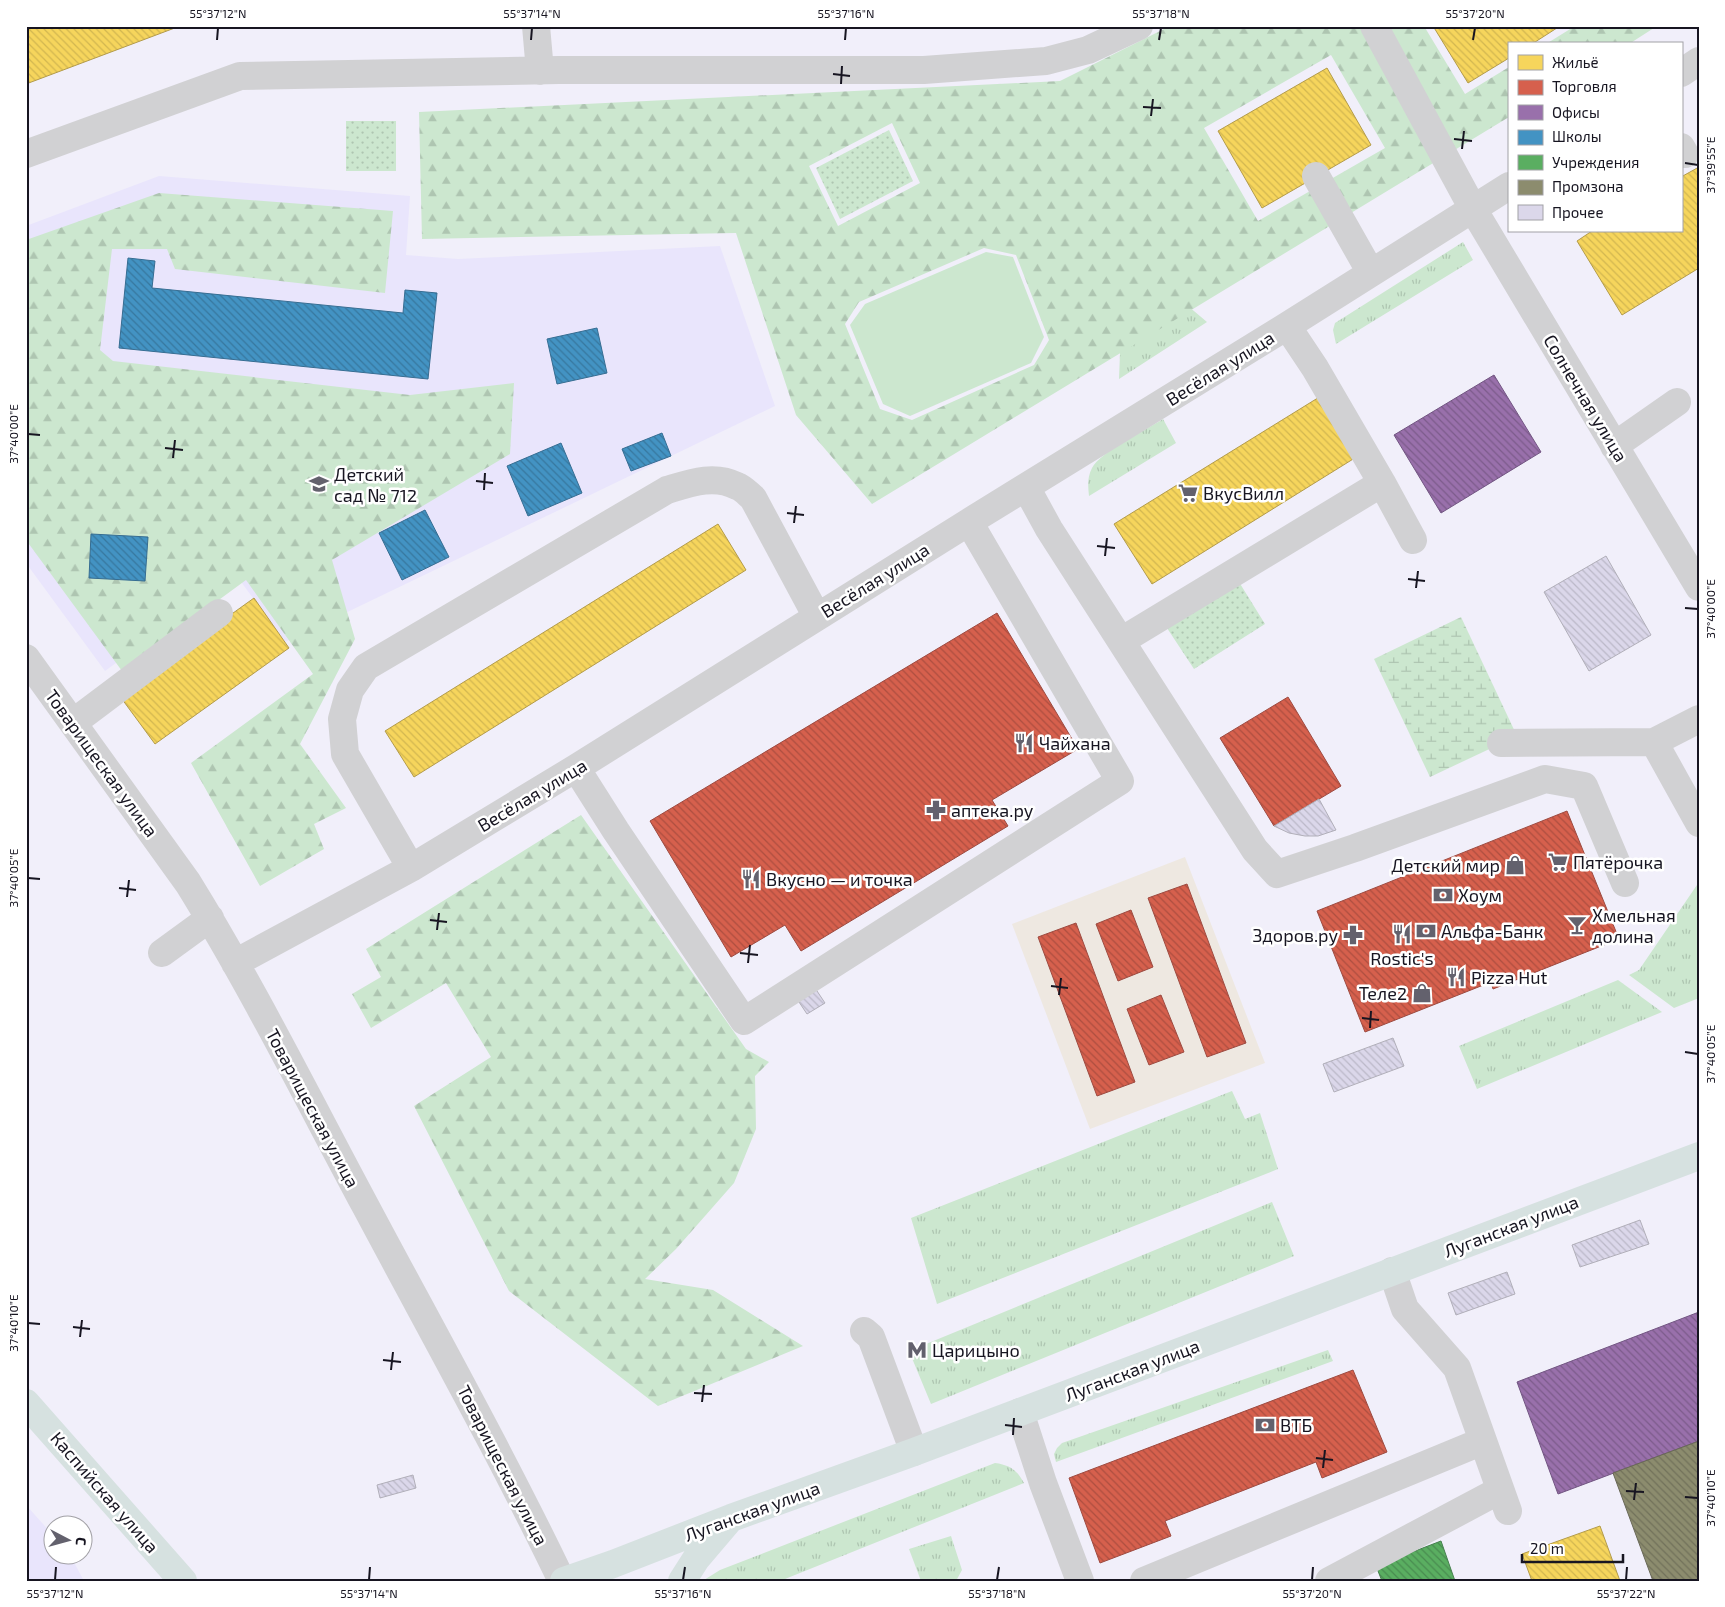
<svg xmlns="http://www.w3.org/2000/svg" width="1725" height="1607" font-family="'Exo 2',sans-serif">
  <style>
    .commercial { fill: #eee8e1 }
    .built { fill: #e9e5fc }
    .grass { fill: url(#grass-tufts) }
    .forest { fill: url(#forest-firs); fill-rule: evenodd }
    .wetland { fill: url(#wetland-marsh) }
    .park { fill: url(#park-dots) }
    .pitch { fill: #cce7cf }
    .homes { fill: url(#homes-back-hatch); stroke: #b39b4a }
    .shops { fill: url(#shops-back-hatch); stroke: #9d4a40 }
    .offices { fill: url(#offices-back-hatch); stroke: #725582 }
    .schools { fill: url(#schools-back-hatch); stroke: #366d92 }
    .public { fill: url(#public-back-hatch); stroke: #46804e }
    .industry { fill: url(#industry-back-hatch); stroke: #696857 }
    .building { fill: url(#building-back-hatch); stroke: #b1afb9 }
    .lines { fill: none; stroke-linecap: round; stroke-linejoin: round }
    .minor { stroke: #d1d1d3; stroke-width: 28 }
    .major { stroke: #d6e1e0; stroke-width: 28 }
    .ticks { fill: none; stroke: #171521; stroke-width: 2 }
    .labels { text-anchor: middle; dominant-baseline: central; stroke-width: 5; stroke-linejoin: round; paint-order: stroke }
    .street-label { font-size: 18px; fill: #171521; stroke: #fff }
    .poi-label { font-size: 18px; fill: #171521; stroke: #fff; text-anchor: start }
    .neatline { fill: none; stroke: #171521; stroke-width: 2 }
    .ticks-label { font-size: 12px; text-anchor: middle; fill: #171521 }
  </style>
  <defs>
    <pattern id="grass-tufts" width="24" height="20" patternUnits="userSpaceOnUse" patternTransform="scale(1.25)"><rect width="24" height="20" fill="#cce7cf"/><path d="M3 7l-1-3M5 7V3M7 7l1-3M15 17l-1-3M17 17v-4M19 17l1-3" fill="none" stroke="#aec5b1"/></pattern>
    <pattern id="forest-firs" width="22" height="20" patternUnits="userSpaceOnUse" patternTransform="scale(1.25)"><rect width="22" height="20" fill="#cce7cf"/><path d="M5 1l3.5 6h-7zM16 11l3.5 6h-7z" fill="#aec5b1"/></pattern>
    <pattern id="wetland-marsh" width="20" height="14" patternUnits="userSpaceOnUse" patternTransform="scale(1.25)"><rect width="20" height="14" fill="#cce7cf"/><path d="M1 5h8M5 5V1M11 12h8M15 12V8" fill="none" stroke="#aec5b1"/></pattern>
    <pattern id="park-dots" width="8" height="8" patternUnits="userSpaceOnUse" patternTransform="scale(1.25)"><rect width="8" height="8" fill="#cce7cf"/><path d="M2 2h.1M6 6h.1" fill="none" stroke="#aec5b1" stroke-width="1.8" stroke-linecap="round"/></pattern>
    <pattern id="homes-back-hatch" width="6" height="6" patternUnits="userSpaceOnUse" patternTransform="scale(1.25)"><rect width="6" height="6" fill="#f6d55c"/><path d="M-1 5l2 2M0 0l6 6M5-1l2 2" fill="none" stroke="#d2b650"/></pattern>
    <pattern id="shops-back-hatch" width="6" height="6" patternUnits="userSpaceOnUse" patternTransform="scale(1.25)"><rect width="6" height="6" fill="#d6604d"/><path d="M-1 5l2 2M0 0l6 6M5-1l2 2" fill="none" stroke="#ad4e40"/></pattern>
    <pattern id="offices-back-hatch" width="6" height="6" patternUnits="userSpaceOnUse" patternTransform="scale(1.25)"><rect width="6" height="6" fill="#9970ab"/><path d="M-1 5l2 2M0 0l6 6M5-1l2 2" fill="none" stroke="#7c5b8b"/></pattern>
    <pattern id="schools-back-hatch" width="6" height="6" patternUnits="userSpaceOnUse" patternTransform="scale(1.25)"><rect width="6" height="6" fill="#4393c3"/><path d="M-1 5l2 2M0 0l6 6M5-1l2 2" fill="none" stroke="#37779e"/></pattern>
    <pattern id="public-back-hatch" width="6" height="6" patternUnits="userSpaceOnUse" patternTransform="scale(1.25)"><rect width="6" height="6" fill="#5aae61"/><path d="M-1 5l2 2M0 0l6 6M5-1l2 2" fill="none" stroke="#498c50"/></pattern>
    <pattern id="industry-back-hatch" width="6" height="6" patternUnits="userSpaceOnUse" patternTransform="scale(1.25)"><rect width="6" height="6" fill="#8c8c6e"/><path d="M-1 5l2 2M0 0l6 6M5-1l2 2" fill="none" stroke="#71715a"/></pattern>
    <pattern id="building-back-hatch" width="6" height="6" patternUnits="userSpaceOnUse" patternTransform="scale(1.25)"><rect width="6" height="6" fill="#dbd7ea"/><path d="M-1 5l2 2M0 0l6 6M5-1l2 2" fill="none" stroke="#bbb8c8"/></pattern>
  </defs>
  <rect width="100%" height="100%" fill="#f1effa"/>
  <!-- commercial -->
  <path class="commercial" d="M1185 857 1265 1063 1090 1129 1012 924Z"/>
  <!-- built -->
  <path class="built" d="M159 176 410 196 406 255 458 259 720 246 775 406 285 642 236 575 105 671 26 563V226Z
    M26 1505 52 1534V1554L70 1555 84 1581H26Z"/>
  <!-- grass -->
  <path class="grass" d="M1463 242 1473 260 1336 344 1333 330 1335 323Z
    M1124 252 1207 322 1119 379Z
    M1163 419 1176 443 1089 496C1088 486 1087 478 1092 468 1100 452 1146 430 1163 419Z
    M1699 882V998L1674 1008 1629 975 1639 970Z
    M1618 980 1662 1012 1477 1089 1459 1046Z
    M1232 1091 1245 1119 1260 1113 1278 1169 937 1304 911 1218Z
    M1272 1202 1294 1256 931 1404 909 1351Z
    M1328 1350 1333 1361 1056 1462 1054 1454 1057 1448 1062 1443Z
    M995 1463C1010 1465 1017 1470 1024 1483L780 1581 704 1580 720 1570Z
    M951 1536 962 1570 956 1581H921L909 1549Z"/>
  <!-- forest -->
  <path class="forest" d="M1170 26H1424L1465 94 1509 67V117L872 504 796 415 736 233 422 239 419 112 1060 81ZM1331 55 1385 148 1258 221 1204 128ZM892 123 920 183 838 226 809 166ZM984 248 1016 255 1049 340 1034 365 912 420 880 409 845 324 859 302Z
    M1575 26H1657L1629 44H1546Z
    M159 193 393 211 385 293 175 269 167 249H112L100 350 113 361 410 395 514 383 510 454 332 560 355 639 300 744 346 808 314 824 324 849 260 886 191 763 313 674 246 580 122 671 26 540V240Z
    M581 815 746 1049 769 1062 755 1076 756 1129 734 1183 676 1249 645 1279 713 1290 803 1346 658 1406 509 1291 414 1106 491 1057 446 983 371 1028 352 994 381 977 366 949Z"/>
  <!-- wetland -->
  <path class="wetland" d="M1461 617 1517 736 1430 777 1374 659Z"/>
  <!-- park -->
  <path class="park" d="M346 121H396V171H346Z
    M889 130 913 181 840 219 816 168Z
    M1239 582 1265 624 1194 669 1167 628Z"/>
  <!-- pitch -->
  <path class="pitch" d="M986 252 1013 257 1044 337 1031 363 910 416 883 404 850 325 865 304Z"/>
  <!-- homes -->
  <path class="homes" d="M26 26H180L26 84Z
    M1433 26H1560L1532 44H1509V58L1468 83Z
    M1327 68 1371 145 1262 208 1218 131Z
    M1699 167V268L1622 315 1577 241 1592 231H1681V177Z
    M1321 396 1358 456 1152 584 1114 524Z
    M718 524 746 570 414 777 385 731Z
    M254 598 289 648 155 744 119 695Z
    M1600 1526 1620 1581H1532L1522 1554Z"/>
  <!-- shops -->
  <path class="shops" d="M997 613 1078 749 992 800 1008 826 801 951 785 925 731 957 650 821Z
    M1288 697 1341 786 1274 826 1220 738Z
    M1567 811 1619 939 1493 989 1491 982 1365 1032 1317 911Z
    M1187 884 1246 1043 1207 1057 1148 898Z
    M1131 910 1153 967 1118 981 1096 924Z
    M1076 923 1135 1082 1097 1096 1038 937Z
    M1161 995 1184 1052 1149 1065 1127 1009Z
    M1353 1370 1387 1452 1322 1478 1316 1462 1165 1521 1171 1536 1100 1563 1069 1478Z"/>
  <!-- offices -->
  <path class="offices" d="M1494 375 1541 452 1441 513 1394 435Z
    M1699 1312V1441L1558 1494 1517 1382Z"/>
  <!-- schools -->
  <path class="schools" d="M128 258 155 261 152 288 403 313 405 290 437 293 428 379 119 348Z
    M597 328 607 373 557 384 547 339Z
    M662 433 671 456 631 471 622 449Z
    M561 443 582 493 528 516 507 466Z
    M425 510 449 557 402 580 379 533Z
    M91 534 148 537 145 581 89 578Z"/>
  <!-- public -->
  <path class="public" d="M1441 1541 1455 1581H1382L1376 1566Z"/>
  <!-- industry -->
  <path class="industry" d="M1699 1441V1581H1653L1613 1473Z"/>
  <!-- building -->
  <path class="building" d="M1606 556 1651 635 1589 671 1544 592Z
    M1319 799 1336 830 1318 836H1305L1289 833 1274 826Z
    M815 988 825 1003 807 1014 797 999Z
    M1393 1038 1404 1066 1334 1092 1323 1064Z
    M1640 1220 1649 1244 1580 1267 1572 1245Z
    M1507 1272 1515 1294 1456 1315 1448 1293Z
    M413 1475 416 1488 380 1498 377 1485Z"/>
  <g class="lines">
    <!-- minor -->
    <path class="minor" d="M536 26 540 71
      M1374 26 1473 209 1699 587
      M1681 73 1699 61
      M1681 147 1685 154
      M26 154 240 76 559 70H924L1046 61 1088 50 1139 26
      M1316 176 1371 273
      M1614 446 1677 402
      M1382 483 1413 540
      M1026 487 1049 529 1255 850 1277 874 1355 848 1545 779 1584 786 1625 883
      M1121 641 1382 483 1315 368 1287 326
      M26 658 188 883C253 988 308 1099 366 1207 432 1331 501 1454 562 1581
      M1699 719 1654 742 1699 823
      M74 722 219 613
      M1501 743 1654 742
      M576 768 616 831 744 1021 1120 781 969 522
      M411 868 345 754 342 719 350 690 366 667 667 490C690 483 714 474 737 486 743 488 748 494 753 498L817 617
      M162 953 210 918
      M235 963 411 868 576 768 969 522 1287 326 1509 186
      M1392 1271 1405 1309 1457 1368 1508 1511
      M864 1331 871 1337 914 1452
      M1020 1412 1043 1483 1080 1581
      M1144 1581 1483 1441
      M1329 1581 1500 1490"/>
    <!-- major -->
    <path class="major" d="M26 1403 183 1581
      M564 1581 613 1564 731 1518 914 1452 1699 1156
      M682 1581 696 1559 730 1519"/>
  </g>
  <!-- ticks -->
  <path class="ticks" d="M217 40 218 28M531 40 532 28M845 40 846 28M1159 40 1161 28M1473 40 1475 28M833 74 850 76M841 84 842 66M1143 107 1161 108M1151 116 1153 99M1454 139 1472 141M1462 149 1464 131M1685 163 1698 165M28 434 40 435M165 448 183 450M173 458 175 440M476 481 493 483M484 490 485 473M787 513 804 515M794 523 796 506M1097 546 1115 548M1105 556 1107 538M1408 579 1425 581M1416 588 1418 571M1685 608 1698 609M28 878 40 879M119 888 136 890M127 897 129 880M430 920 447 922M437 930 439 913M740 953 758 955M748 963 750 945M1051 986 1068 988M1059 995 1061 978M1362 1018 1379 1020M1370 1028 1371 1011M1685 1052 1698 1054M28 1323 40 1324M73 1327 90 1329M80 1337 82 1320M383 1360 401 1362M391 1370 393 1352M694 1393 712 1394M702 1402 704 1385M1005 1425 1022 1427M1013 1435 1014 1418M1316 1458 1333 1460M1323 1468 1325 1450M1626 1491 1644 1492M1685 1497 1698 1498M1634 1500 1636 1483M55 1580 56 1567M369 1580 370 1567M683 1580 685 1567M997 1580 999 1567M1312 1580 1313 1567M1626 1580 1627 1567"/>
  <!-- icons -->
  <defs>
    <symbol id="school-bare" viewBox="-9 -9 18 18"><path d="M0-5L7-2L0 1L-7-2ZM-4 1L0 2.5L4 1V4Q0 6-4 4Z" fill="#63616d" stroke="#fff" stroke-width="2.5" paint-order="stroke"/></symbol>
    <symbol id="supermarket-bare" viewBox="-9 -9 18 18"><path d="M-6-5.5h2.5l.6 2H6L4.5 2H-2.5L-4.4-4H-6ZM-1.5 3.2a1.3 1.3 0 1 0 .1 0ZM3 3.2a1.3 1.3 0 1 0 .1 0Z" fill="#63616d" stroke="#fff" stroke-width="2.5" paint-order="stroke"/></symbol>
    <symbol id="restaurant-bare" viewBox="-9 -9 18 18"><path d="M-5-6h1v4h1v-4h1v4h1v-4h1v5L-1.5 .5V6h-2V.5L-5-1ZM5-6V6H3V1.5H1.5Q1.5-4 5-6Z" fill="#63616d" stroke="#fff" stroke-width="2.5" paint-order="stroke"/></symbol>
    <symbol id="pharmacy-bare" viewBox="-9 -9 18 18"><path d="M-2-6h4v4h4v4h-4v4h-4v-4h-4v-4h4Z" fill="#63616d" stroke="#fff" stroke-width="2.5" paint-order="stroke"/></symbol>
    <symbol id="shop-bare" viewBox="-9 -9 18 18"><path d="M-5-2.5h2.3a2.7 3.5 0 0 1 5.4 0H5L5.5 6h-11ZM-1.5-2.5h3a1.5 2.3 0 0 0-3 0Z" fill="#63616d" stroke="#fff" stroke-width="2.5" paint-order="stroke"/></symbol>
    <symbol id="bank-bare" viewBox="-9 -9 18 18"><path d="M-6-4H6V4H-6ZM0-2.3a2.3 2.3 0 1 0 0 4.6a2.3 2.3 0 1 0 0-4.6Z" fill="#63616d" stroke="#fff" stroke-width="2.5" paint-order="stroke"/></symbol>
    <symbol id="bar-bare" viewBox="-9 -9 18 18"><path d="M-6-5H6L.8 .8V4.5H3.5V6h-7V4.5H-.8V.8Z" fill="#63616d" stroke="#fff" stroke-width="2.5" paint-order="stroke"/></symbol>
    <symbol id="metro-bare" viewBox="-9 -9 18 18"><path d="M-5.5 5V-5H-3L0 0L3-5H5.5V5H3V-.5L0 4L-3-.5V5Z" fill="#63616d" stroke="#fff" stroke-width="2.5" paint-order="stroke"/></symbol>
  </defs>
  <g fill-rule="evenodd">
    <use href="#school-bare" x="305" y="470" width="28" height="28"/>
    <use href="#supermarket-bare" x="1174" y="479" width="28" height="28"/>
    <use href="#restaurant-bare" x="1010" y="729" width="28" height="28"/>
    <use href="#pharmacy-bare" x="922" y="796" width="28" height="28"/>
    <use href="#supermarket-bare" x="1544" y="848" width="28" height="28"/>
    <use href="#shop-bare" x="1501" y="851" width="28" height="28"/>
    <use href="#restaurant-bare" x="737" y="865" width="28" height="28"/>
    <use href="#bank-bare" x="1429" y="881" width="28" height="28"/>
    <use href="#bar-bare" x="1563" y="911" width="28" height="28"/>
    <use href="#bank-bare" x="1412" y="917" width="28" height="28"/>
    <use href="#restaurant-bare" x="1388" y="920" width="28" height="28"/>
    <use href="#pharmacy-bare" x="1339" y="921" width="28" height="28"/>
    <use href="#restaurant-bare" x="1442" y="963" width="28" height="28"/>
    <use href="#shop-bare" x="1408" y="979" width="28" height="28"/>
    <use href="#metro-bare" x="903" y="1336" width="28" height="28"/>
    <use href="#bank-bare" x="1251" y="1411" width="28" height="28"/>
  </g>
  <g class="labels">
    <!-- street labels -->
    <g class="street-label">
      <text transform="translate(1220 368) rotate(-32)">Весёлая улица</text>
      <text transform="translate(1586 398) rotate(59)">Солнечная улица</text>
      <text transform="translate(875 580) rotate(-32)">Весёлая улица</text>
      <text transform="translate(102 763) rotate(54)">Товарищеская улица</text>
      <text transform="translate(532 795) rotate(-31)">Весёлая улица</text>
      <text transform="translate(313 1108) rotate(62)">Товарищеская улица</text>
      <text transform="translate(1511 1226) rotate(-21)">Луганская улица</text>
      <text transform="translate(1132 1370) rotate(-21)">Луганская улица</text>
      <text transform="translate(503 1465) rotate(63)">Товарищеская улица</text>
      <text transform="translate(105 1492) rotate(49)">Каспийская улица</text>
      <text transform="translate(752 1511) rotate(-20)">Луганская улица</text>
    </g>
    <!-- poi labels -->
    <g class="poi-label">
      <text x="334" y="474">Детский<tspan x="334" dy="21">сад № 712</tspan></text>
      <text x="1203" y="493">ВкусВилл</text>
      <text x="1039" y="743">Чайхана</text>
      <text x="951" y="810">аптека.ру</text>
      <text x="1573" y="862">Пятёрочка</text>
      <text x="1500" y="865" text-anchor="end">Детский мир</text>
      <text x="766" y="879">Вкусно — и точка</text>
      <text x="1458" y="895">Хоум</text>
      <text x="1592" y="915">Хмельная<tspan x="1592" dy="21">долина</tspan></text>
      <text x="1441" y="931">Альфа-Банк</text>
      <text x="1338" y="935" text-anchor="end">Здоров.ру</text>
      <text x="1402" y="958" text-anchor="middle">Rostic's</text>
      <text x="1471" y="977">Pizza Hut</text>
      <text x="1407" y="993" text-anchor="end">Теле2</text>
      <text x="932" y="1350">Царицыно</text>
      <text x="1280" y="1425">ВТБ</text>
    </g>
  </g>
  <!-- border -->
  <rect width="1725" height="1607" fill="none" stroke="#ffffff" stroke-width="55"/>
  <!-- legend -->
  <rect x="1508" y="42" width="175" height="190" fill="#ffffff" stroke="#a2a1a6"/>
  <rect x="1518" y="55" width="25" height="15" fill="#f6d55c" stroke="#a2a1a6"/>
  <text x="1552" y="68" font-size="15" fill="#171521">Жильё</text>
  <rect x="1518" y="80" width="25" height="15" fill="#d6604d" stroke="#a2a1a6"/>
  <text x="1552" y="92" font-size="15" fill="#171521">Торговля</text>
  <rect x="1518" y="105" width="25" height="15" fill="#9970ab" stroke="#a2a1a6"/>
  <text x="1552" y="118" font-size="15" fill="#171521">Офисы</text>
  <rect x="1518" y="130" width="25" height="15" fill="#4393c3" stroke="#a2a1a6"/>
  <text x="1552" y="142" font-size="15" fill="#171521">Школы</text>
  <rect x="1518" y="155" width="25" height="15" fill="#5aae61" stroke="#a2a1a6"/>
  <text x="1552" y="168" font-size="15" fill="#171521">Учреждения</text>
  <rect x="1518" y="180" width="25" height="15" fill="#8c8c6e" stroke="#a2a1a6"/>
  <text x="1552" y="192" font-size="15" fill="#171521">Промзона</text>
  <rect x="1518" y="205" width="25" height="15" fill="#dbd7ea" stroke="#a2a1a6"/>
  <text x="1552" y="218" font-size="15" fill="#171521">Прочее</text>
  <!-- north arrow -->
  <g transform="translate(68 1540) rotate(96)"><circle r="24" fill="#ffffff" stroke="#a2a1a6"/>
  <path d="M0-4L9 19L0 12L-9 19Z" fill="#63616d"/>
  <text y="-8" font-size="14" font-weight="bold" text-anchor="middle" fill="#171521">С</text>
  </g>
  <!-- scale -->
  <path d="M1522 1554v8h101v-8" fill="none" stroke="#171521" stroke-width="2.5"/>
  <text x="1530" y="1554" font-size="15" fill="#171521" stroke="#ffffff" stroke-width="4" paint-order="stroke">20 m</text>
  <rect x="28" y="28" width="1670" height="1552" class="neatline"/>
  <g class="ticks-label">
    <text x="218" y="18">55°37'12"N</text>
    <text x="532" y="18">55°37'14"N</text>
    <text x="846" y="18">55°37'16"N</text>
    <text x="1161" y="18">55°37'18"N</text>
    <text x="1475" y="18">55°37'20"N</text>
    <text transform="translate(1711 165) rotate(-90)" y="4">37°39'55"E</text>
    <text transform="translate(14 434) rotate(-90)" y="4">37°40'00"E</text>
    <text transform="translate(1711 609) rotate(-90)" y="4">37°40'00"E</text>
    <text transform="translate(14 878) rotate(-90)" y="4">37°40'05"E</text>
    <text transform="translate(1711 1054) rotate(-90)" y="4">37°40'05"E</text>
    <text transform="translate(14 1323) rotate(-90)" y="4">37°40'10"E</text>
    <text transform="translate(1711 1498) rotate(-90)" y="4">37°40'10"E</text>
    <text x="55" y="1598">55°37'12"N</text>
    <text x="369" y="1598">55°37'14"N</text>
    <text x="683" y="1598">55°37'16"N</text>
    <text x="997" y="1598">55°37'18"N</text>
    <text x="1312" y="1598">55°37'20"N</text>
    <text x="1626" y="1598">55°37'22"N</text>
  </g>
</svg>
